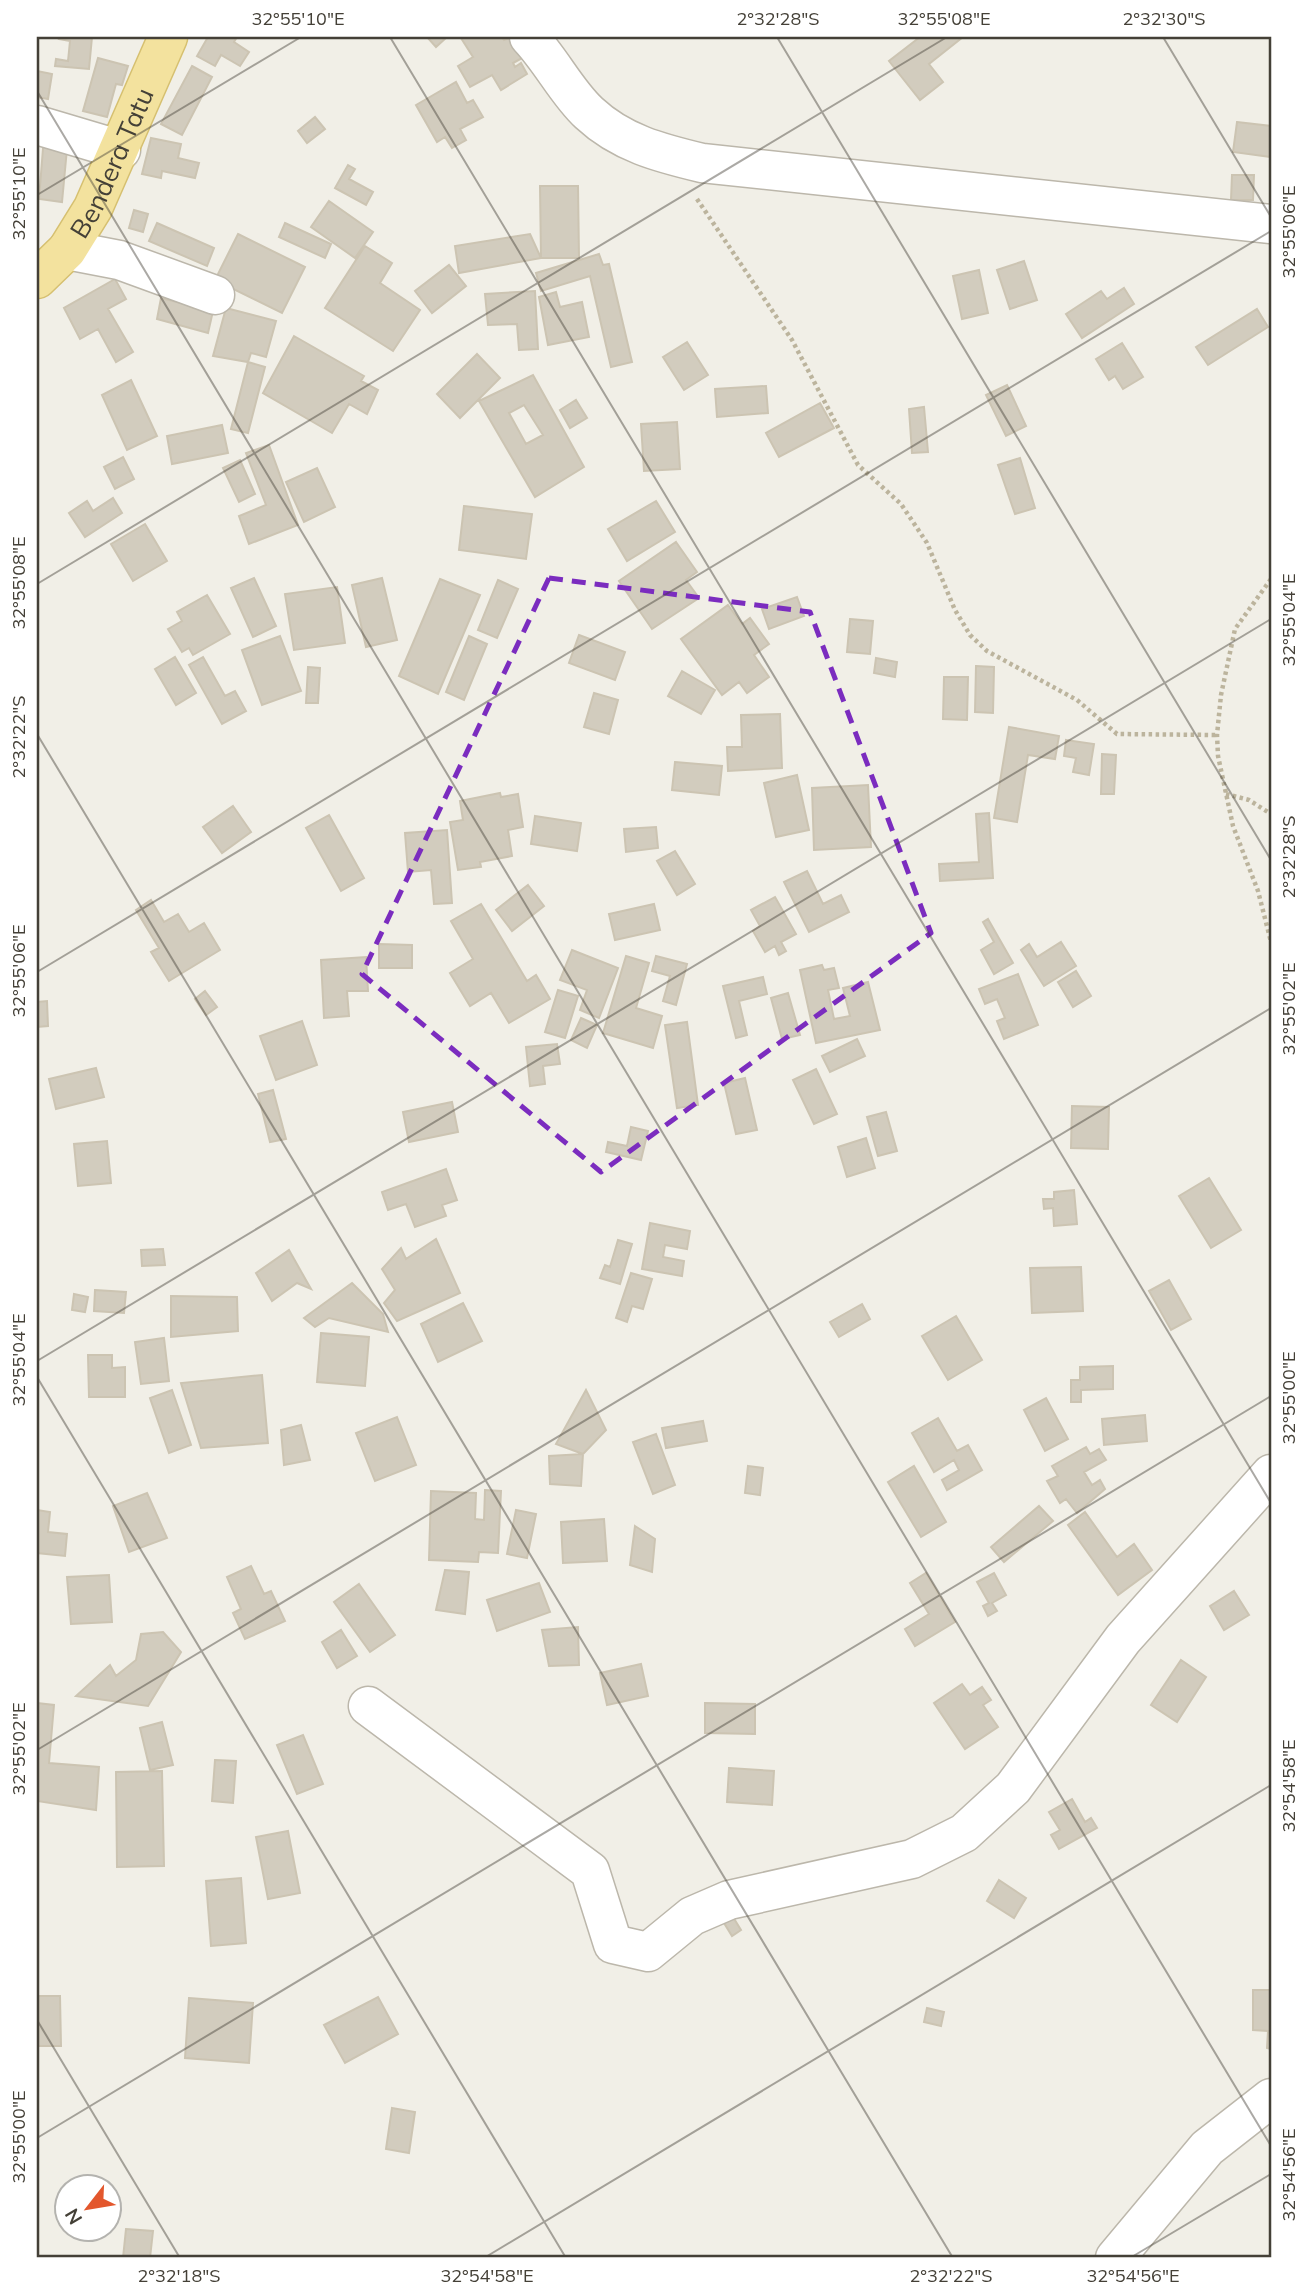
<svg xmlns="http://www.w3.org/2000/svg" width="1308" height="2295" font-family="Mulish,sans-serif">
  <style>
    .building { fill: #d2ccbe; stroke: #ccc4b2; stroke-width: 2; fill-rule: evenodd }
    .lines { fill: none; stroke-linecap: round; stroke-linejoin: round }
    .minor-casing { stroke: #bcb7ab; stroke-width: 41 }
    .major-casing { stroke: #d6c070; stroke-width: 41 }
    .path { stroke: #bcb49d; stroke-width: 4.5; stroke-dasharray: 3.5 3.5; stroke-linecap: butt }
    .minor { stroke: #fff; stroke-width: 38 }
    .major { stroke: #f3e29e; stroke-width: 38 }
    .marked { fill: none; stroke: #7b2cbf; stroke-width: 5; stroke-dasharray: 14 9; stroke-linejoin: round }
    .ticks { fill: none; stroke: #444037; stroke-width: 2; stroke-opacity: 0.45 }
    .labels { text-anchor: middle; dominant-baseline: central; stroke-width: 5; stroke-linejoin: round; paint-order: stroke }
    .street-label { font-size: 26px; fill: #444037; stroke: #fff }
    .neatline { fill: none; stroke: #444037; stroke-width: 2.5 }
    .ticks-label { font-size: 18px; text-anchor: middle; fill: #444037 }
  </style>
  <rect width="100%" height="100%" fill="#f1efe7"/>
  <!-- building -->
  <path class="building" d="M60 37H92L89 69 55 66 56 59 68 61 70 41 59 39Z
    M208 37H237L234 42 249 52 240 66 221 55 215 66 197 56Z
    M427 37H447L436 47Z
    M464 37H502L504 40 512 37 524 57 513 63 515 67 521 63 527 74 501 90 492 75 470 87 458 66 473 57 461 38Z
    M920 37H963L929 64 943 82 920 100 889 61Z
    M98 58 128 66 122 85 116 84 107 117 83 111Z
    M192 66 212 77 182 135 161 124Z
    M37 71 52 74 48 99 37 97Z
    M456 82 467 103 473 100 483 117 460 129 466 140 452 148 445 137 437 142 416 105Z
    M315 117 325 129 307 143 298 131Z
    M1237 122 1271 126V157L1233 152Z
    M44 136 68 138 62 202 39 199Z
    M151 138 181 144 178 158 199 163 195 178 162 171 161 178 142 174Z
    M348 165 355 169 349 179 373 192 366 205 335 188Z
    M1232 175H1254L1253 200H1231Z
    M540 186H578L579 258H541Z
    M329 201 373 232 355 258 311 227Z
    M134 210 148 214 143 232 129 228Z
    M157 223 214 248 207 266 149 241Z
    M285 223 331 244 325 258 279 237Z
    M238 234 305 267 282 313 215 280Z
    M530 234 541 258 459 273 455 246Z
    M365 246 392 263 380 283 420 310 393 351 325 308Z
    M599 254 603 265 609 264 632 362 611 367 590 276 541 291 536 273Z
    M1024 261 1037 300 1010 309 997 270Z
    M449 265 466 286 432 313 415 291Z
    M979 270 988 313 962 319 953 276Z
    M115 279 126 299 108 309 133 352 116 362 98 329 80 339 64 308Z
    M1124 288 1134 304 1082 338 1066 314 1101 291 1107 299Z
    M535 291 538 349 519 350 517 324 488 325 485 294Z
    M556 292 560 307 582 302 589 337 548 345 539 297Z
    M161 298 213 311 208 333 157 319Z
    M226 308 276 321 266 357 251 353 248 362 213 356Z
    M1257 309 1268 327 1208 365 1196 347Z
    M294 336 364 376 361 381 378 390 367 414 349 404 332 433 263 393Z
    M687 342 708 375 684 390 663 357Z
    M1122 343 1143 377 1123 389 1115 376 1109 380 1096 359Z
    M477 354 500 378 460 418 437 394Z
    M248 362 265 367 248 433 231 429Z
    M533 375 584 467 535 497 479 401ZM524 405 543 435 526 444 509 413Z
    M131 380 157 436 127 450 102 395Z
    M1007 385 1026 426 1006 436 986 395Z
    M766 386 768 413 717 417 715 389Z
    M576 400 587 418 570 428 560 410Z
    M820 403 834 428 779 457 766 433Z
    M924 407 928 452 912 453 909 409Z
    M677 422 680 469 644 471 641 424Z
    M222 425 228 453 172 464 167 436Z
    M269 445 298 525 249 544 239 516 266 505 246 453Z
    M123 457 134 479 115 489 104 467Z
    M1020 458 1035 508 1015 514 998 465Z
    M240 460 255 494 239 502 223 468Z
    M317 468 335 507 304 522 286 482Z
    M113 498 122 513 85 537 69 513 87 501 93 511Z
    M656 501 675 532 627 561 608 529Z
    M464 506 532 514 526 559 459 550Z
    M145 524 167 561 133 581 111 544Z
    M676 542 697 572 686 580 699 598 652 629 619 581Z
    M254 578 276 626 253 637 231 588Z
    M382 578 397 640 366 647 352 585Z
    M440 579 480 595 438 694 399 676Z
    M498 580 518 589 497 638 478 630Z
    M337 587 345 643 294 650 285 594Z
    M207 595 230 634 193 655 189 648 182 652 168 629 182 621 177 612Z
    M797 597 804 616 769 629 762 609Z
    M728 605 742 624 750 618 769 644 754 655 769 677 747 693 739 682 722 695 681 639Z
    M850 619 873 621 870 654 847 652Z
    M579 635 625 652 615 680 569 663Z
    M280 636 301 691 262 705 242 650Z
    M469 636 487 644 464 700 446 692Z
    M175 657 196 693 176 705 155 669Z
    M203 657 225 696 235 691 246 711 222 724 189 665Z
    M876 658 897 662 895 677 874 673Z
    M976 666 994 667 993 713 975 712Z
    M308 667 320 668 318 703H306Z
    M682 671 715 690 701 714 668 696Z
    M944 677H968L967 720 943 719Z
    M594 693 618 700 609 734 584 727Z
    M780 714 782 768 728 771 727 747H742L741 715Z
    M1009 727 1059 736 1055 759 1028 755 1017 822 994 818Z
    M1066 740 1094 744 1089 775 1073 772 1076 758 1064 756Z
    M1102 754 1116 755 1114 794H1101Z
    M675 762 722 766 719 795 672 790Z
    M797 775 809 830 776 837 764 783Z
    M868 785 871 847 814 850 812 788Z
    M500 793 501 797 518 794 523 827 508 830 512 856 480 862 481 867 458 870 450 822 463 820 460 801Z
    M233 806 251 832 222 853 203 827Z
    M989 813 993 878 940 881 939 864 979 862 976 814Z
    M329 815 364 878 341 891 306 828Z
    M535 816 581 823 577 851 531 844Z
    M656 827 658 848 626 852 624 829Z
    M447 830 452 903 434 904 431 870 408 872 405 833Z
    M675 851 695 884 677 895 657 861Z
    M807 871 823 904 841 895 849 912 809 932 784 882Z
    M528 885 544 906 512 931 496 910Z
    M775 897 796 934 781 942 786 951 779 955 775 946 765 952 753 931 760 926 751 910Z
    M151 900 164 922 178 914 189 932 204 923 220 950 169 981 151 952 159 948 136 910Z
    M481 904 527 981 536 975 550 999 509 1023 491 993 470 1006 450 973 473 959 451 921Z
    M654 904 660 930 615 940 609 914Z
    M988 919 1013 963 994 974 981 950 994 942 983 922Z
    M1061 942 1076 966 1044 986 1021 950 1029 944 1037 957Z
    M379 944 412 945V968H379Z
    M572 950 618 968 599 1018 580 1010 587 990 560 980Z
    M626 956 649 963 636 1008 662 1016 653 1048 603 1033Z
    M656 956 687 964 676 1005 663 1001 670 976 652 971Z
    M366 957 368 991H347L349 1016 324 1018 321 960Z
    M822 965 824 970 834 968 839 988 828 990 834 1019 850 1016 843 988 868 982 880 1030 816 1043 800 970Z
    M1076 971 1091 996 1073 1007 1058 982Z
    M1018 974 1038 1025 1004 1039 997 1021 1005 1018 997 999 985 1004 979 989Z
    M763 977 767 994 739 1001 747 1035 736 1038 723 986Z
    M558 990 578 996 565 1038 545 1032Z
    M205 991 217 1007 206 1015 195 999Z
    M788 993 800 1035 782 1039 771 998Z
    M47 1001 48 1026 37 1027V1002Z
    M581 1018 597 1025 587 1048 571 1040Z
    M302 1021 317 1065 276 1080 260 1036Z
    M687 1022 698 1105 677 1108 665 1025Z
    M857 1039 865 1056 830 1072 822 1056Z
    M557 1044 560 1064 543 1066 545 1084 530 1086 526 1047Z
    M96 1068 104 1097 56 1109 49 1079Z
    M816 1069 837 1114 814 1124 793 1080Z
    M745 1078 757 1130 736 1134 724 1083Z
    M273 1090 286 1139 270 1142 258 1094Z
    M452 1102 458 1132 409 1142 403 1112Z
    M1072 1106 1109 1107 1108 1149 1071 1148Z
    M886 1112 897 1151 878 1156 867 1117Z
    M631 1127 648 1131 641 1160 606 1152 608 1142 627 1146Z
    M866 1138 875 1168 847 1177 838 1147Z
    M107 1141 111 1183 78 1186 74 1144Z
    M446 1169 457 1200 442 1205 446 1216 415 1227 406 1204 388 1210 382 1192Z
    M1209 1178 1241 1230 1211 1248 1179 1196Z
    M1074 1190 1077 1224 1054 1226 1053 1208 1044 1209 1043 1199H1054V1192Z
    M650 1223 690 1231 687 1249 665 1245 663 1257 684 1261 682 1276 642 1269Z
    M436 1239 460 1293 397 1321 384 1303 395 1290 382 1269 401 1248 406 1259Z
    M618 1240 632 1244 620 1284 600 1278 605 1265 610 1267Z
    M163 1249 165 1265 142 1266 141 1250Z
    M289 1250 311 1289 297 1283 272 1301 256 1273Z
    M1081 1267 1083 1311 1032 1313 1030 1268Z
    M631 1273 652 1279 643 1309 632 1306 627 1322 616 1318Z
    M1169 1280 1191 1319 1171 1330 1149 1291Z
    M352 1283 383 1314 388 1332 329 1318 315 1327 304 1318Z
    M95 1290 126 1292 124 1313 94 1311Z
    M74 1294 88 1297 85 1312 72 1310Z
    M171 1296 237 1297 238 1331 171 1337Z
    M463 1303 482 1341 438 1362 421 1324Z
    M862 1304 870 1319 839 1337 830 1322Z
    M956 1316 982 1360 948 1380 922 1336Z
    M321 1333 369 1337 365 1386 317 1382Z
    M164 1338 169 1381 141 1384 135 1342Z
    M88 1355H112V1368L125 1367V1397H89Z
    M1113 1366V1389L1081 1390V1402H1071V1380H1080V1367Z
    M262 1375 268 1443 201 1448 181 1383Z
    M172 1390 191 1445 169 1453 150 1398Z
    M586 1390 606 1430 583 1454 556 1444Z
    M1046 1398 1068 1439 1045 1451 1024 1410Z
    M1145 1415 1147 1441 1104 1445 1102 1419Z
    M397 1417 416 1465 375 1481 356 1433Z
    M938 1418 957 1451 968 1445 982 1470 947 1490 942 1480 959 1470 954 1460 934 1472 912 1433Z
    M703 1421 707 1441 666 1448 662 1428Z
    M301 1425 310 1460 284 1465 281 1430Z
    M656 1434 675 1485 653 1494 633 1442Z
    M1086 1447 1090 1454 1099 1449 1106 1460 1084 1472 1092 1485 1100 1480 1105 1489 1077 1513 1066 1499 1060 1503 1047 1481 1058 1476 1052 1466Z
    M583 1454 581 1486 550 1484 549 1456Z
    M748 1466 763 1468 760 1495 745 1493Z
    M914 1466 946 1522 921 1537 888 1482Z
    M485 1490 501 1491 498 1553 479 1552 478 1562 429 1560 431 1491 476 1493 475 1519 484 1520Z
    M147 1493 167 1538 129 1552 113 1506Z
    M1039 1506 1053 1521 1004 1562 991 1547Z
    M37 1510 50 1512 48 1532 67 1534 65 1556 37 1553Z
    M516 1510 536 1514 527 1558 507 1554Z
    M1085 1512 1117 1557 1134 1544 1152 1570 1118 1595 1068 1525Z
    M604 1519 607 1561 563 1563 561 1522Z
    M635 1526 655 1539 652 1572 630 1565Z
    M251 1566 264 1594 271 1591 285 1621 245 1639 233 1613 241 1609 227 1577Z
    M445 1570 469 1572 465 1614 436 1610Z
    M926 1573 955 1622 915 1646 905 1629 929 1614 910 1583Z
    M994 1573 1006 1595 992 1603 997 1611 988 1616 983 1606 989 1603 977 1582Z
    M109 1575 112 1622 71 1624 67 1577Z
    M539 1583 550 1612 497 1631 487 1600Z
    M359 1584 395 1635 370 1652 334 1602Z
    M1234 1591 1249 1615 1224 1630 1210 1606Z
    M578 1627 579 1665 549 1666 542 1630Z
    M341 1630 357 1656 337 1668 322 1642Z
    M163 1632 181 1652 148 1706 76 1696 110 1665 116 1676 136 1660 141 1634Z
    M1181 1660 1206 1677 1177 1722 1151 1705Z
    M641 1664 648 1696 607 1705 600 1673Z
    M962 1684 970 1695 982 1687 991 1700 983 1705 998 1727 965 1749 934 1703Z
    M37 1703 54 1705 49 1763 99 1767 96 1810 37 1801Z
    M705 1703 755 1704V1734L705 1733Z
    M162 1722 173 1765 150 1770 140 1728Z
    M303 1735 323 1784 297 1794 277 1745Z
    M215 1760 236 1761 233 1803 212 1801Z
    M729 1768 774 1771 772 1805 727 1802Z
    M162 1771 164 1866 117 1867 116 1772Z
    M1072 1799 1085 1822 1091 1818 1097 1828 1059 1849 1051 1835 1060 1830 1049 1812Z
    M288 1831 300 1893 268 1899 256 1837Z
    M241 1878 246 1943 211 1946 206 1881Z
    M999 1880 1026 1898 1014 1918 987 1901Z
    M733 1917 741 1930 732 1936 724 1923Z
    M1253 1990H1271V2049L1267 2048 1268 2031 1253 2030Z
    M37 1996H60L61 2046H37Z
    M378 1997 398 2034 345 2063 324 2025Z
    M189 1998 253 2003 249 2063 185 2058Z
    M927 2008 944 2012 941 2026 924 2022Z
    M392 2108 415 2112 409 2153 386 2149Z
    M126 2229 153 2231 150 2258H104H123Z"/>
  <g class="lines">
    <defs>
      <path id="minor" d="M529 37C551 60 567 93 589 113 621 143 660 153 702 163L1271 224
        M37 125 121 150
        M67 250 119 260 215 295
        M368 1706 590 1871 613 1944 648 1952 692 1916 729 1900 912 1859 964 1833 1013 1788 1123 1639 1271 1474
        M1115 2258 1207 2148 1271 2098"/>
      <g id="major">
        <path id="s1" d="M37 279 67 250 93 208 168 37"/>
      </g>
    </defs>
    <!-- minor casing -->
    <use href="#minor" class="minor-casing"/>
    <!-- major casing -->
    <use href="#major" class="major-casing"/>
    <!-- path -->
    <path class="path" d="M697 199 792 340 858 465 901 504 927 543 955 610 970 635 987 651 1077 700 1117 734 1217 735
      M1271 579 1235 629 1221 695 1217 735 1218 756 1233 826 1258 891 1271 942
      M1226 794 1249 800 1271 814"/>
    <!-- minor -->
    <use href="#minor" class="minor"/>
    <!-- major -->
    <use href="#major" class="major"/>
  </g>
  <!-- marked area -->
  <path class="marked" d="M549 578 810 612 931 933 601 1172 362 974Z"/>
  <!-- ticks -->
  <path class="ticks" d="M390 37 1271 1503M777 37 1271 860M1163 37 1271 217M37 91 1271 2146M37 195 301 37M37 584 947 37M37 734 953 2258M37 972 1271 231M37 1361 1271 619M37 1377 566 2258M37 1750 1271 1008M37 2020 180 2258M37 2138 1271 1396M484 2258 1271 1785M1130 2258 1271 2174"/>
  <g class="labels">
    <!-- street labels -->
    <g class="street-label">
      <text stroke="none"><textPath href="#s1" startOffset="140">Bendera Tatu</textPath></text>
    </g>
  </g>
  <!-- border -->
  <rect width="1308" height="2295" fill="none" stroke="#ffffff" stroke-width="77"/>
  <!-- north arrow -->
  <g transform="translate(88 2208) rotate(239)"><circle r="33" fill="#ffffff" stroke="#b4b3af" stroke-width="2"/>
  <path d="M0-5L12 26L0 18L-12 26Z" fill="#e3572d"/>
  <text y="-10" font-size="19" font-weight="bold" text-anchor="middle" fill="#444037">N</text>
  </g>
  <rect x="38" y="38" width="1232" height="2218" class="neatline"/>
  <g class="ticks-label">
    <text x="298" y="25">32°55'10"E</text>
    <text x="778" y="25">2°32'28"S</text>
    <text x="944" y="25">32°55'08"E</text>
    <text x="1164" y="25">2°32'30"S</text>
    <text transform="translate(19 194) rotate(-90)" y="6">32°55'10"E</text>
    <text transform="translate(1289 232) rotate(-90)" y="6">32°55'06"E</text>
    <text transform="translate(19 583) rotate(-90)" y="6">32°55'08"E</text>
    <text transform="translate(1289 620) rotate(-90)" y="6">32°55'04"E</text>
    <text transform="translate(19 737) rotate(-90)" y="6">2°32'22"S</text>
    <text transform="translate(1289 857) rotate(-90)" y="6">2°32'28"S</text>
    <text transform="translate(19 971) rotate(-90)" y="6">32°55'06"E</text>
    <text transform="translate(1289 1009) rotate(-90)" y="6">32°55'02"E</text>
    <text transform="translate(19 1360) rotate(-90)" y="6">32°55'04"E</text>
    <text transform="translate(1289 1398) rotate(-90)" y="6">32°55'00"E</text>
    <text transform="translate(19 1749) rotate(-90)" y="6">32°55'02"E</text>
    <text transform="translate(1289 1786) rotate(-90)" y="6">32°54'58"E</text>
    <text transform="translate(19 2137) rotate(-90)" y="6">32°55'00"E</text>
    <text transform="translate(1289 2175) rotate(-90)" y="6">32°54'56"E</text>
    <text x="179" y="2282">2°32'18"S</text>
    <text x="487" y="2282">32°54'58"E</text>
    <text x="951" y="2282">2°32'22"S</text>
    <text x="1133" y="2282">32°54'56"E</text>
  </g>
</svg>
